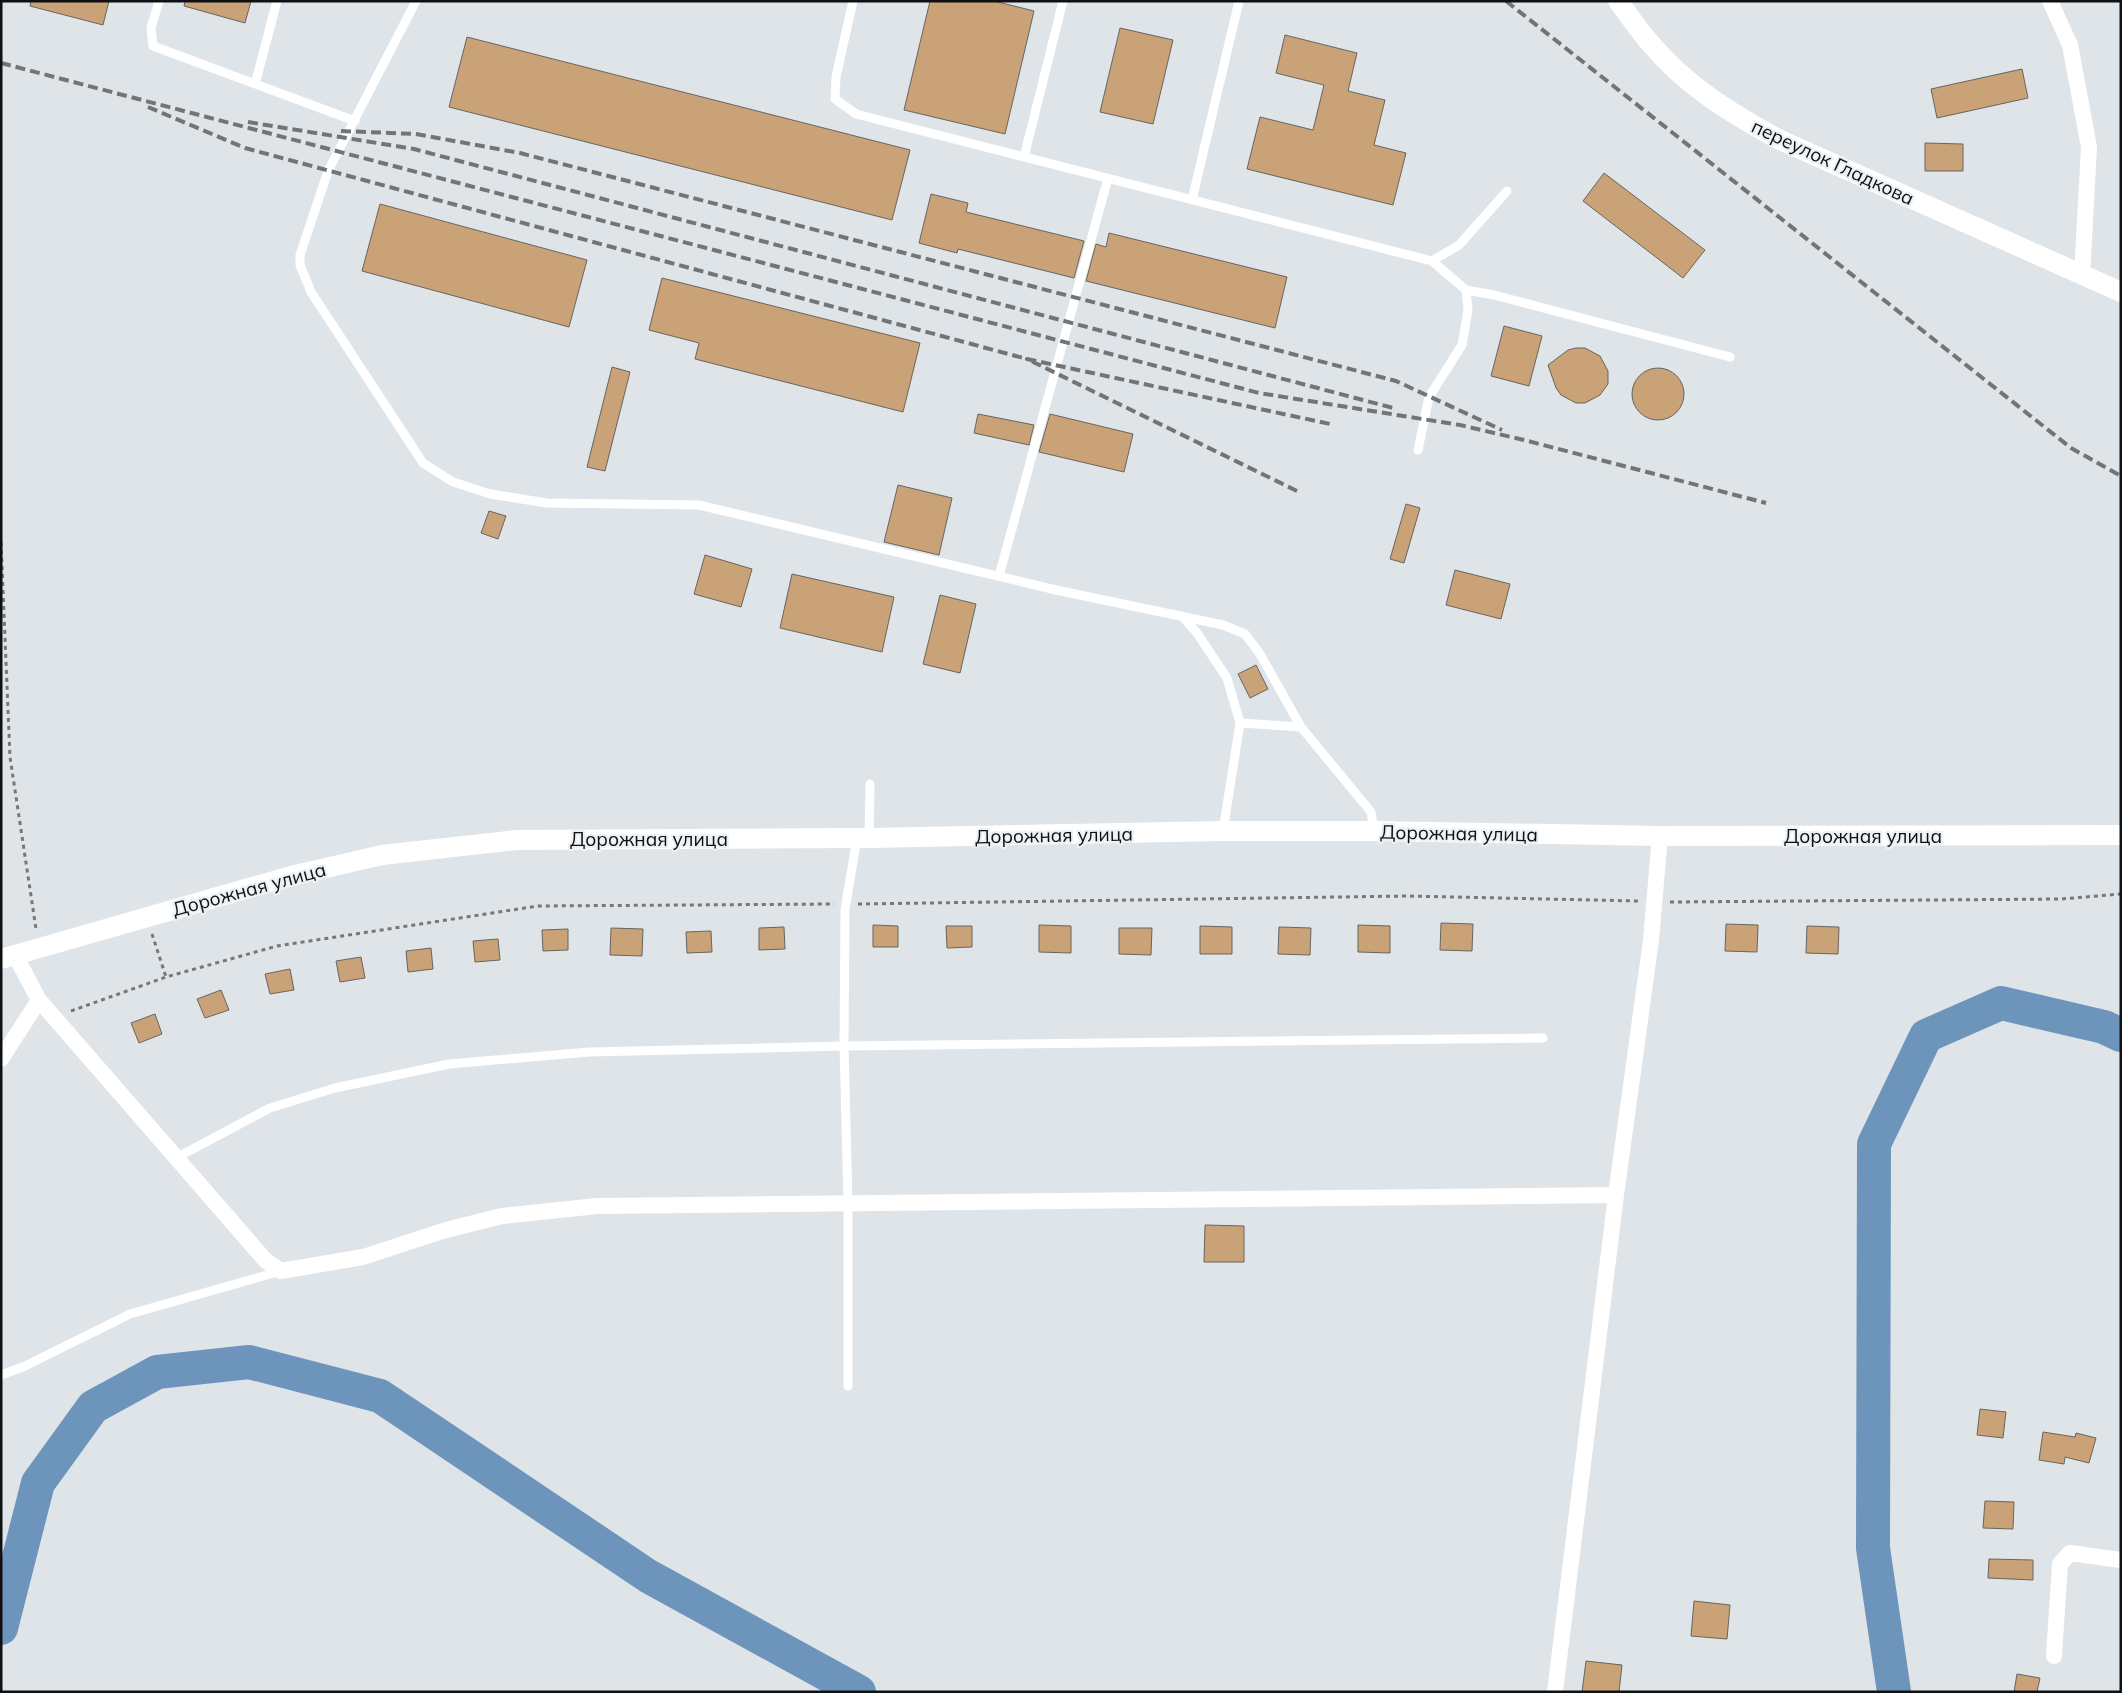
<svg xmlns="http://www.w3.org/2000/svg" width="2122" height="1693" font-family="Mulish,sans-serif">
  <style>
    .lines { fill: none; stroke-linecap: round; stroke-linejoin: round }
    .river { stroke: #6d95bc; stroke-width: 34 }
    .building { fill: #c9a277; stroke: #686460 }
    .path { stroke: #74787a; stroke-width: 3; stroke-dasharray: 4 4; stroke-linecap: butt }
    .service { stroke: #fff; stroke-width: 9 }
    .minor { stroke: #fff; stroke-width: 16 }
    .tertiary { stroke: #fff; stroke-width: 20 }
    .rail { stroke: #717577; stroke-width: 4; stroke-dasharray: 10 5; stroke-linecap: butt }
    .labels { text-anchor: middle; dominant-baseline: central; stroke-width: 4.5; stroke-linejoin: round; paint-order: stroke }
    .street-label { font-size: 19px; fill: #0e1011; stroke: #ecf1f5 }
  </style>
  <rect width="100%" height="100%" fill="#dfe4e8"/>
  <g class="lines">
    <!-- river -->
    <path class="river" d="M1 1628 38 1483 93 1407 157 1372 249 1362 380 1396 648 1576 859 1692
      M1894 1692 1873 1548 1874 1144 1926 1036 2001 1003 2104 1027 2121 1035"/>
  </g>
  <!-- building -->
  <path class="building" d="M31 1H109L103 25 30 6Z
    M185 1H251L245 23 184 6Z
    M930 1H994L1034 11 1005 134 904 110Z
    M1120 28 1173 40 1153 124 1100 112Z
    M1285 35 1357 53 1348 91 1385 100 1374 145 1406 153 1393 205 1247 169 1260 117 1313 130 1324 85 1276 73Z
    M467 37 910 150 892 220 449 107Z
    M2022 69 2028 98 1937 118 1931 89Z
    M1925 143 1963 144V171H1925Z
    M1604 173 1705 250 1683 278 1583 201Z
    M931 194 968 203 966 212 1084 241 1074 278 958 249 957 253 919 243Z
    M380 204 587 260 569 327 362 271Z
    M1109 233 1287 277 1275 328 1086 281 1096 244 1106 247Z
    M662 278 920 343 903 412 695 359 699 343 649 330Z
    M1504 326 1542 336 1529 386 1491 376Z
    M1576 348H1585L1600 356 1608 371V384L1600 395 1585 403H1576L1561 395 1556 388 1548 365 1568 350Z
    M612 367 630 372 605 471 587 467Z
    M1632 394a26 26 0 1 1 52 0a26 26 0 1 1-52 0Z
    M978 414 1034 425 1029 445 974 433Z
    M1050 414 1133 434 1124 472 1039 452Z
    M898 485 952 498 939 555 884 542Z
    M1406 504 1420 508 1404 563 1390 559Z
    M489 511 506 516 498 539 481 533Z
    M705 555 752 569 741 607 694 594Z
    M1455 570 1510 584 1501 619 1446 605Z
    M792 574 894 597 882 652 780 628Z
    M940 595 976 604 960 673 923 664Z
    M1256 665 1268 689 1250 698 1238 674Z
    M1441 923 1473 924 1472 951 1440 950Z
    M1726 924 1758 925 1757 952 1725 951Z
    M873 925 898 926V947H873Z
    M1039 925 1071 926V953L1039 952Z
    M1358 925 1390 926V953L1358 952Z
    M946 926H972V947L947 948Z
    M1200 926 1232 927V954H1200Z
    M1807 926 1839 927 1838 954 1806 953Z
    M784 927 785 949 759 950V928Z
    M1279 927 1311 928 1310 955 1278 954Z
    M611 928 643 929 642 956 610 955Z
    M1119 928H1152L1151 955 1119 954Z
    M568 929V950L543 951 542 930Z
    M711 931 712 952 687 953 686 932Z
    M498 939 500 960 475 962 473 941Z
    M431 948 433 969 408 972 406 951Z
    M361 957 365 978 340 982 336 961Z
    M290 969 294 990 270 994 265 974Z
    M221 990 229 1010 205 1018 197 999Z
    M155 1014 162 1034 139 1043 131 1023Z
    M1205 1225 1244 1226V1262H1204Z
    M1980 1409 2006 1412 2003 1438 1977 1435Z
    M2043 1432 2075 1437 2076 1433 2096 1438 2089 1463 2065 1457 2064 1464 2039 1460Z
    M1985 1501 2014 1502 2013 1529 1983 1528Z
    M1989 1559 2033 1560V1580L1988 1578Z
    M1694 1601 1730 1605 1727 1639 1691 1636Z
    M1586 1661 1622 1665 1619 1692H1582Z
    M2017 1674 2040 1678 2037 1692H2014Z"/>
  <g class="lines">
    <!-- path -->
    <path class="path" d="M1 542 10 757 36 929
      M1670 902 2061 899 2121 894
      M858 904 1407 896 1639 901
      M152 934 166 977
      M71 1011 166 977 277 946 538 906 834 904"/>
    <!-- service -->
    <path class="service" d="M159 1 151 28 153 46 355 121
      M416 1 328 171 300 255V265L311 292 423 463 453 482 490 494 547 503 699 505 1056 590 1223 625 1245 634 1260 654 1301 727
      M853 1 836 77 835 99 856 114 1432 261 1466 290 1468 310 1462 345 1429 397 1418 450
      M255 84 277 1
      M1024 157 1063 1
      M1192 200 1239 1
      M1432 261 1459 245 1507 191
      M1466 290 1494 295 1730 357
      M999 576 1108 178
      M1183 617 1197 633 1227 678 1240 723
      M1223 831 1240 723 1301 727 1371 812 1374 831
      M869 838 870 784
      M176 1158 270 1108 335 1088 449 1064 589 1052 844 1046 1543 1038
      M1 1375 23 1367 130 1314 281 1271
      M848 1386V1203L844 1046 845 909 857 838"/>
    <!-- minor -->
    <path class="minor" d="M2050 1 2070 45 2089 147 2082 276
      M15 955 39 1000 266 1261 281 1271 363 1257 446 1230 502 1216 597 1206 1616 1195
      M1 1059 39 1000
      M2054 1656 2060 1564 2070 1553 2121 1560
      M1555 1692 1616 1195 1651 940 1660 836"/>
    <!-- tertiary -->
    <path class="tertiary" d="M1618 1C1629 15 1639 31 1651 44 1686 86 1732 114 1780 140L2121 292
      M1 959 291 876 382 855 517 840 869 838 1223 831H1374L1660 836 2121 835"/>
    <!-- rail -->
    <path class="rail" d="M1506 1 2071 448 2121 476
      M1 63 1259 393 1460 425 1524 440 1766 503
      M148 107 245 148 1027 359
      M248 122 414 149 1397 409
      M341 131 416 134 520 153 1396 381 1502 430
      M1297 491 1027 359 1330 424"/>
  </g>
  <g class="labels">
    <!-- street labels -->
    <g class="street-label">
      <text transform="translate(1833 162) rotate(25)">переулок Гладкова</text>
      <text transform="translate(1459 833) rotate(1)">Дорожная улица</text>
      <text transform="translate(1054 835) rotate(-1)">Дорожная улица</text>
      <text x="1863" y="836">Дорожная улица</text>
      <text x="649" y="839">Дорожная улица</text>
      <text transform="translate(249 889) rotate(-15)">Дорожная улица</text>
    </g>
  </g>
  <!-- border -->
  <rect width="2122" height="1693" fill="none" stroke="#0e1011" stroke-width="5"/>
</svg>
